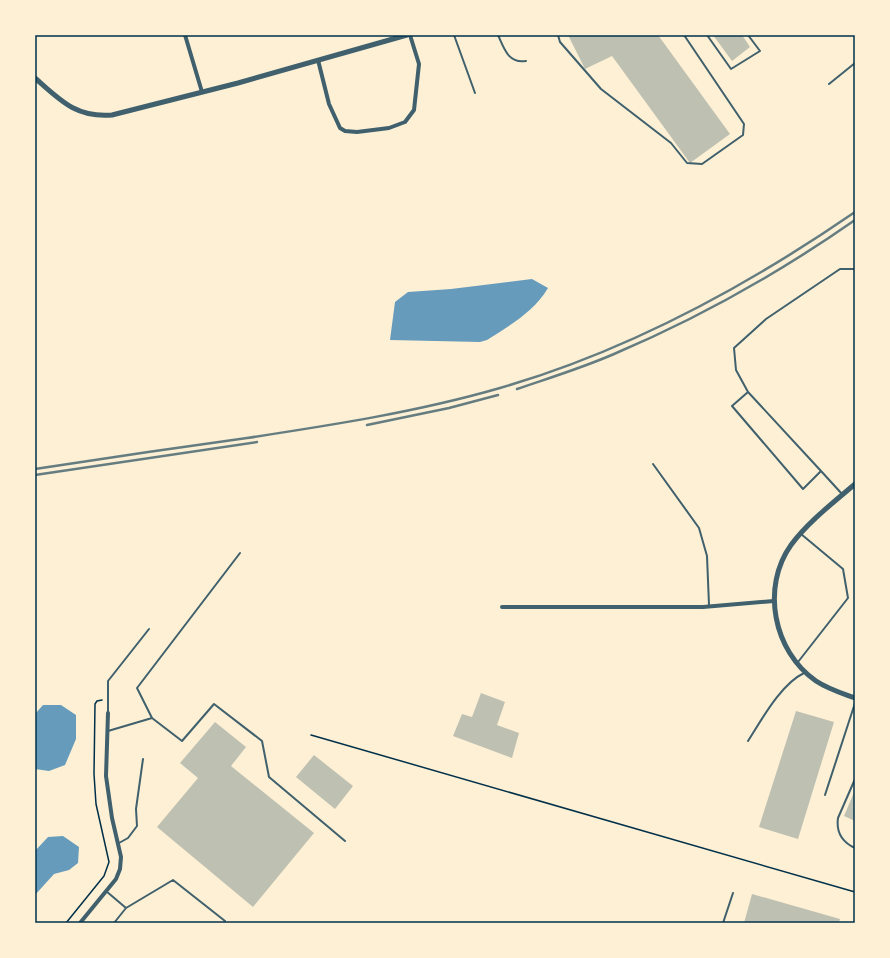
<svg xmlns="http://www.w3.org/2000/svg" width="890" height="958" font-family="Poppins,sans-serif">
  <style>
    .water { fill: #669bbc }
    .building { fill: #bec0b2 }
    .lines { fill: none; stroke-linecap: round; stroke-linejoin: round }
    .path { stroke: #003049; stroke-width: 1.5 }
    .service { stroke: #3f606c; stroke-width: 2 }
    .minor { stroke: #3f606c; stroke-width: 4 }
    .tertiary { stroke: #3f606c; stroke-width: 5 }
    .rail { stroke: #657d81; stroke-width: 2.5 }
    .neatline { fill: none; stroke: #003049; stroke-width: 1.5 }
  </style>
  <rect width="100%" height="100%" fill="#fdf0d5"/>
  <!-- water -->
  <path class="water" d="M532 279 548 288C534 312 510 325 487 340L480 342 390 340 395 302 408 292 451 289Z
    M43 705H61L76 715V739L65 765 49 771 35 769V714Z
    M63 836 79 847 78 863 69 870 54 874 35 895V851L48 837Z"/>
  <!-- building -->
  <path class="building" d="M568 35H658L730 134 690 163 612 56 585 69Z
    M713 35H742L750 47 732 61Z
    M481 693 505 702 497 725 519 733 512 758 453 736 462 714 472 717Z
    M796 711 834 722 798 839 759 827Z
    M215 722 246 747 231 766 314 833 253 907 157 827 198 778 180 763Z
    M314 755 353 786 335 809 296 777Z
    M855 790V821L844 816Z
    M752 894 840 919 839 923H744Z"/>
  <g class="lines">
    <!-- path -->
    <path class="path" d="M311 735 855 892
      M66 923 104 876 109 862 96 804 94 774 95 704 97 701 102 700"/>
    <!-- service -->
    <path class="service" d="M454 35 475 93
      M498 35C504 48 508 64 526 61
      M558 35 560 42 601 89 671 143 687 163 702 164 743 135 744 124 684 35
      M707 35 731 69 760 51 748 35
      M829 84 855 63
      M748 392 821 471
      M653 464 699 528 707 556 709 605
      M842 494 821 471 803 489 732 406 748 392 736 370 734 348 766 319 840 269H854L855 271
      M798 662 848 598 843 569 801 534
      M108 713V681L149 629
      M152 718 137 688 240 553
      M108 731 152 718 182 741 214 704 262 741 269 777 345 841
      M748 741C762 719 781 684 804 673
      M855 779 838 818C836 832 842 842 855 848
      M825 795 855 703
      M119 843 128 838 137 826 136 809 143 759
      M106 891 126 908
      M114 923 126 908 173 880 225 921
      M723 923 733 893"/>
    <!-- minor -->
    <path class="minor" d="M185 35 202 92
      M318 60 329 104 340 128 345 131 357 132 389 128 405 122 414 110 419 64 410 35
      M502 607H703L774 601
      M80 923 116 879 120 869 121 857 112 818 106 776 108 713"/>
    <!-- tertiary -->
    <path class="tertiary" d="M35 78C60 100 76 118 112 115L238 83 407 35
      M855 484C834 502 808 522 791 545 761 587 773 651 816 681 828 689 841 693 855 698"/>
    <!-- rail -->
    <path class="rail" d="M517 389C549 378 582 368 614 354 699 318 779 273 855 220
      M367 425 449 408 498 395
      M35 469C106 458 176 448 247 438 332 425 417 412 500 388 628 351 746 287 855 212
      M35 475 257 442"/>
  </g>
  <!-- border -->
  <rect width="890" height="958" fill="none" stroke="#fdf0d5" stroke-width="72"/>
  <rect x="36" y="36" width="818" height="886" class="neatline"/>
</svg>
